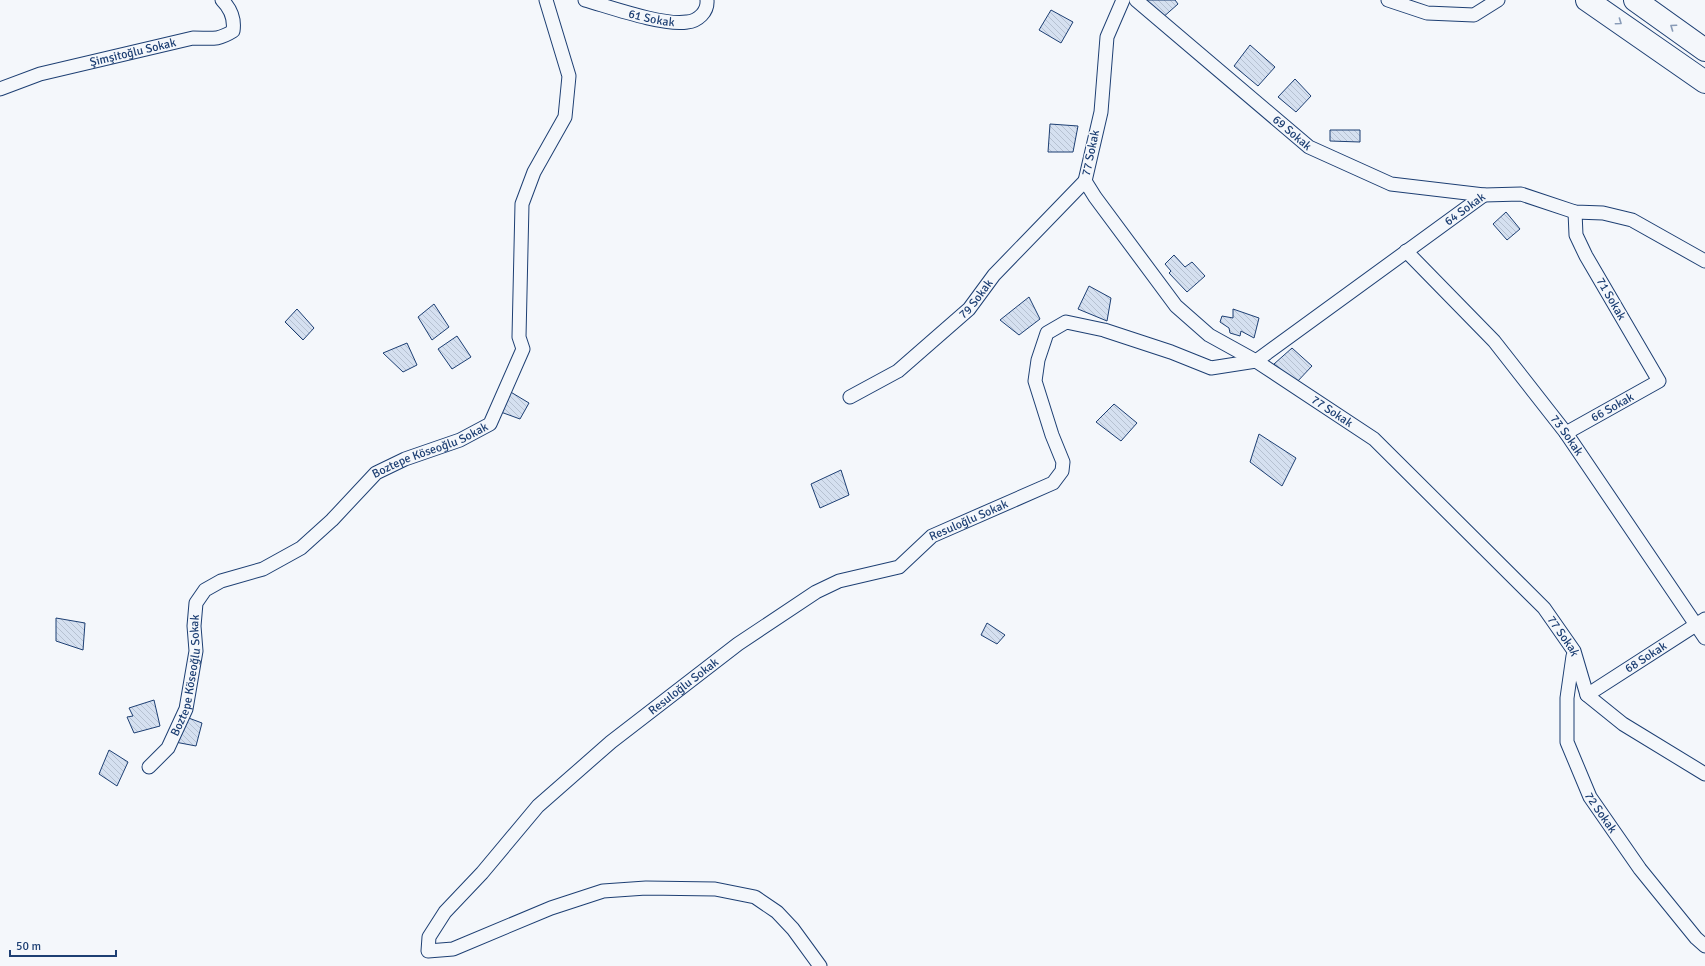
<svg xmlns="http://www.w3.org/2000/svg" width="1705" height="966" font-family="Signika,sans-serif">
  <style>
    .building { fill: url(#building-back-hatch); stroke: #1d3f73 }
    .lines { fill: none; stroke-linecap: round; stroke-linejoin: round }
    .street-casing { stroke: #1d3f73; stroke-width: 15 }
    .highway-casing { stroke: #1d3f73; stroke-width: 24 }
    .street { stroke: #f4f7fb; stroke-width: 13 }
    .highway { stroke: #f4f7fb; stroke-width: 22 }
    .oneway { stroke: #889bb7 }
    .labels { text-anchor: middle; dominant-baseline: central; stroke-width: 3; stroke-linejoin: round; paint-order: stroke }
    .street-label { font-size: 12px; fill: #1d3f73; stroke: #f4f7fb }
  </style>
  <defs>
    <pattern id="building-back-hatch" width="6" height="6" patternUnits="userSpaceOnUse"><rect width="6" height="6" fill="#d5e0f0"/><path d="M-1 5l2 2M0 0l6 6M5-1l2 2" fill="none" stroke="#b6c1d1"/></pattern>
  </defs>
  <rect width="100%" height="100%" fill="#f4f7fb"/>
  <!-- building -->
  <path class="building" d="M1146 0H1175L1178 4 1161 19 1143 3Z
    M1051 10 1073 22 1061 43 1039 30Z
    M1250 45 1275 67 1258 86 1234 66Z
    M1295 79 1311 96 1296 112 1278 97Z
    M1050 124 1078 126 1073 152H1048Z
    M1330 130H1360V142L1330 141Z
    M1506 212 1520 229 1507 240 1493 224Z
    M1174 255 1185 267 1192 262 1205 276 1187 292 1169 273 1171 271 1165 264Z
    M1089 286 1111 298 1107 321 1078 309Z
    M1029 297 1040 319 1019 335 1000 320Z
    M434 304 449 327 432 340 418 317Z
    M297 309 314 328 303 340 285 322Z
    M1233 309 1259 318 1254 338 1241 331 1240 336 1230 333 1229 328 1220 322 1222 316 1233 318Z
    M457 336 471 357 452 369 438 349Z
    M407 343 417 365 403 372 383 353Z
    M1292 348 1312 366 1296 383 1274 364Z
    M509 391 529 403 520 419 498 411Z
    M1114 404 1137 423 1121 441 1096 422Z
    M1259 434 1296 458 1282 486 1250 462Z
    M841 470 849 495 820 508 811 484Z
    M56 618 85 623 83 650 56 641Z
    M987 623 1005 635 997 644 981 635Z
    M154 700 160 726 134 733 127 717 133 716 129 708Z
    M186 717 202 723 196 746 175 742Z
    M109 750 128 762 117 786 99 774Z"/>
  <g class="lines">
    <defs>
      <g id="street">
        <path id="s1" d="M585 0C610 7 663 26 687 22 698 21 708 12 707 0"/>
        <path id="s2" d="M1123 0 1107 37 1101 112 1085 181 1095 197 1176 306 1209 335 1256 361 1374 439 1544 608 1574 651 1587 695 1623 724 1705 774"/>
        <path id="s3" d="M1136 0 1309 147 1391 184 1484 195 1521 194 1575 212 1603 213 1632 220 1705 261"/>
        <path d="M1388 0 1427 13 1474 15 1498 0"/>
        <path id="s4" d="M0 89 40 74 193 38C211 38 217 41 233 31 235 18 230 8 222 0"/>
        <path id="s5" d="M1406 251 1494 341 1566 433 1705 638"/>
        <path id="s6" d="M850 397 898 371 969 309 994 275 1085 181"/>
        <path id="s7" d="M1566 433 1659 381 1586 256 1576 235 1575 212"/>
        <path id="s8" d="M1573 656 1567 698V742L1590 797 1640 869 1696 938 1705 946"/>
        <path id="s9" d="M1587 695 1705 619"/>
        <path id="s10" d="M149 767 168 748 186 709 196 651 194 626 196 603 205 590 221 581 263 569 301 548 332 520 376 473 405 459 460 440 490 424 523 349 519 337 522 204 534 172 565 117 569 76 546 0"/>
        <path id="s11" d="M820 966 793 929 777 912 755 897 715 889 646 888 603 891 551 908 453 949 428 951 429 937 445 912 482 873 538 806 611 742 738 644 816 592 839 581 899 567 932 536 1053 483 1062 471 1063 462 1052 435 1035 381 1038 360 1047 333 1066 322 1104 330 1171 352 1211 368 1256 361 1484 195"/>
      </g>
      <path id="highway" d="M1587 0 1705 82
        M1635 0 1705 50"/>
    </defs>
    <!-- street casing -->
    <use href="#street" class="street-casing"/>
    <!-- highway casing -->
    <use href="#highway" class="highway-casing"/>
    <!-- street -->
    <use href="#street" class="street"/>
    <!-- highway -->
    <use href="#highway" class="highway"/>
  </g>
  <!-- one-way arrows -->
  <defs><path id="oneway-chevron" d="M-2-3.5L2.5 0L-2 3.5" fill="none" stroke-width="1.6" stroke-linecap="round" stroke-linejoin="round"/></defs>
  <g class="oneway">
    <use href="#oneway-chevron" transform="translate(1619 22) rotate(35)"/>
    <use href="#oneway-chevron" transform="translate(1673 27) rotate(-145)"/>
  </g>
  <g class="labels">
    <!-- street labels -->
    <g class="street-label">
      <text stroke="none"><textPath href="#s1" startOffset="69">61 Sokak</textPath></text>
      <text stroke="none"><textPath href="#s4" startOffset="138">Şimşitoğlu Sokak</textPath></text>
      <text stroke="none"><textPath href="#s3" startOffset="205">69 Sokak</textPath></text>
      <text transform="translate(1091 153) rotate(-78)">77 Sokak</text>
      <text stroke="none"><textPath href="#s11" startOffset="1873">64 Sokak</textPath></text>
      <text stroke="none"><textPath href="#s6" startOffset="161">79 Sokak</textPath></text>
      <text transform="translate(1611 299) rotate(60)">71 Sokak</text>
      <text stroke="none"><textPath href="#s7" startOffset="53">66 Sokak</textPath></text>
      <text stroke="none"><textPath href="#s2" startOffset="530">77 Sokak</textPath></text>
      <text stroke="none"><textPath href="#s5" startOffset="245">73 Sokak</textPath></text>
      <text stroke="none"><textPath href="#s10" startOffset="463">Boztepe Köseoğlu Sokak</textPath></text>
      <text stroke="none"><textPath href="#s11" startOffset="1143">Resuloğlu Sokak</textPath></text>
      <text stroke="none"><textPath href="#s2" startOffset="854">77 Sokak</textPath></text>
      <text stroke="none"><textPath href="#s9" startOffset="70">68 Sokak</textPath></text>
      <text stroke="none"><textPath href="#s10" startOffset="103">Boztepe Köseoğlu Sokak</textPath></text>
      <text stroke="none"><textPath href="#s11" startOffset="808">Resuloğlu Sokak</textPath></text>
      <text stroke="none"><textPath href="#s8" startOffset="165">72 Sokak</textPath></text>
    </g>
  </g>
  <!-- scale -->
  <path d="M10 950v6h106v-6" fill="none" stroke="#1d3f73" stroke-width="2"/>
  <text x="16" y="950" font-size="12" fill="#1d3f73" stroke="#f4f7fb" stroke-width="3" paint-order="stroke">50 m</text>
</svg>
